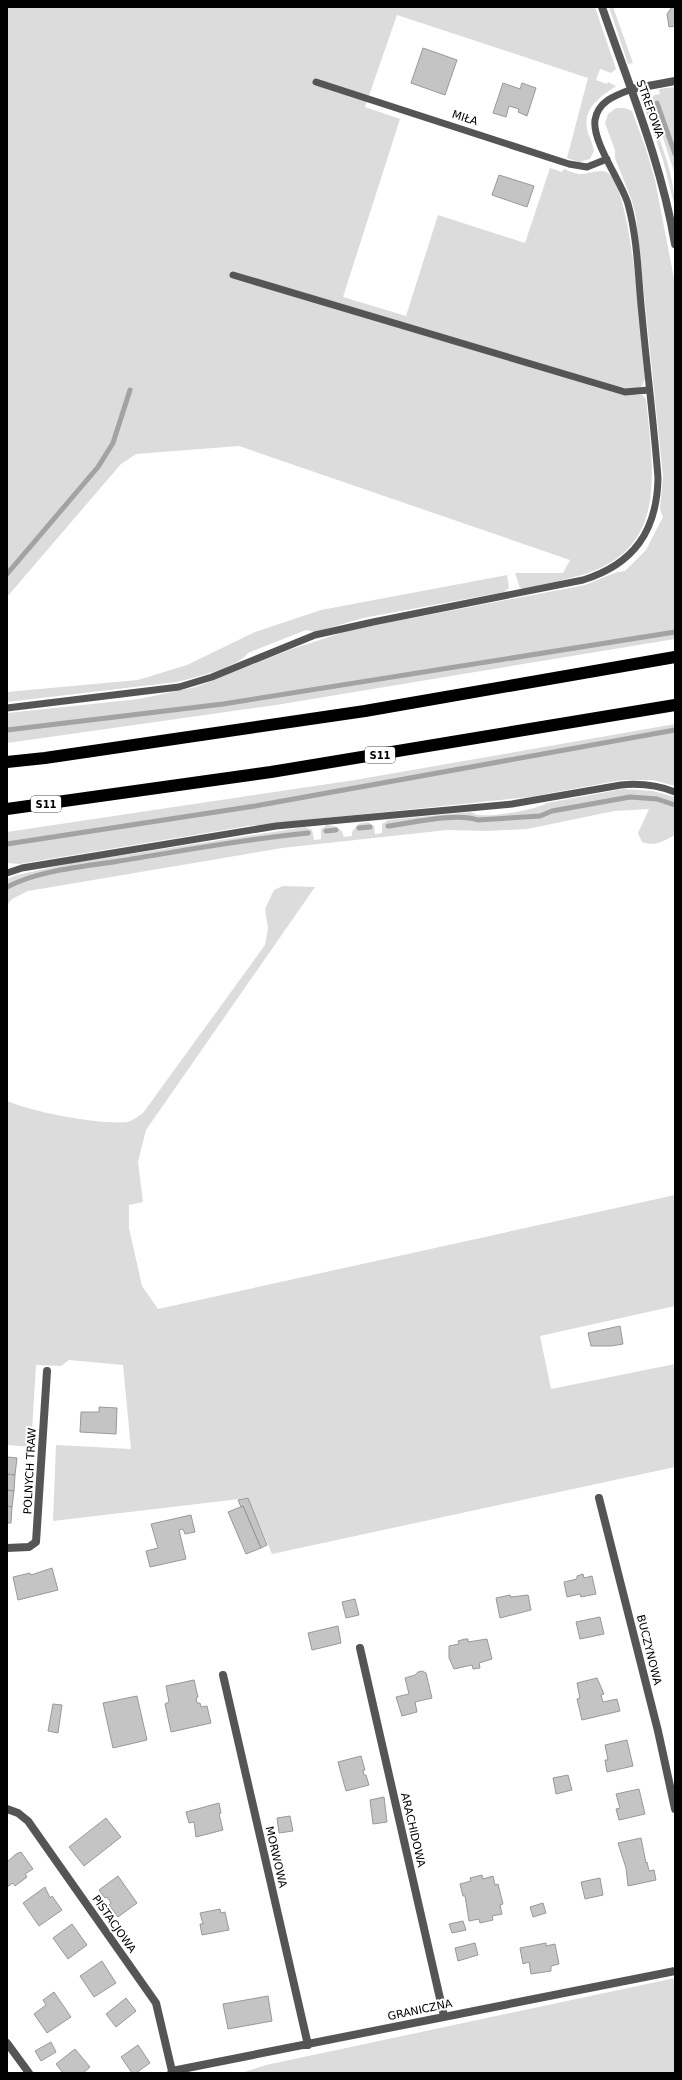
<svg xmlns="http://www.w3.org/2000/svg" width="682" height="2080" font-family="'DejaVu Sans',sans-serif">
  <style>
    .green { fill: #dcdcdc }
    .lines { fill: none; stroke-linecap: round; stroke-linejoin: round }
    .stream { stroke: #a3a3a3; stroke-width: 5 }
    .building { fill: #c4c4c4; stroke: #999 }
    .service { stroke: #555; stroke-width: 7 }
    .minor { stroke: #555; stroke-width: 8 }
    .motorway { stroke: #000; stroke-width: 12 }
    .labels { text-anchor: middle; dominant-baseline: central; stroke-width: 4; stroke-linejoin: round; paint-order: stroke }
    .shield { fill: #fff; stroke: #4c4c4c; stroke-width: 1 }
    .shield-label { font-size: 10px; font-weight: bold; fill: #000 }
    .street-label { font-size: 11px; fill: #000; stroke: #fff }
  </style>
  <rect width="100%" height="100%" fill="#fff"/>
  <!-- green -->
  <path class="green" d="M7 7H595L616 69 611 73 600 69 596 80 607 84 608 82 616 86C599 98 581 109 588 133 590 139 593 144 594 151L590 159 579 162 567 158 588 78 397 15 365 107 400 119 343 297 406 316 438 215 525 243 550 168 562 172 564 169C569 171 575 174 581 174 590 174 600 168 608 173 633 193 641 343 645 379L642 386 633 392 634 395H642L646 399C654 478 669 556 570 578 557 581 532 591 520 588L515 573H563L570 560 239 446 136 454 121 464 7 597Z
    M609 7H613L633 63 628 64Z
    M675 87V175L651 100 654 95 660 94 659 89Z
    M645 100C657 134 675 172 675 208L663 160 644 106Z
    M616 108H625L632 111 646 149 655 180 675 284V639L276 705 7 743V713L139 699 196 687 292 649 350 630 585 585 617 572 625 571 646 550 663 517 660 509 663 476 636 217 632 201 615 158V150L605 123 608 114Z
    M507 575 509 588 504 592 363 618 315 632 306 630 248 653C237 668 195 677 177 682L7 702V692L138 680 187 665 255 632 321 610Z
    M675 724V786L653 780H622L529 797 248 826 19 864 7 863V832L355 780Z
    M623 789 653 791 675 797V835C664 841 654 847 642 842L638 833 649 809 614 811 527 829 486 831 447 830 282 848 28 891 12 899 7 905V879L17 875 72 863 305 827 312 830 314 840 321 839V829L327 825C336 826 342 828 344 837L352 836V832L358 824 368 822 374 826 375 834 382 833V824L388 820 471 812C473 813 477 815 479 815 493 817 535 810 547 803Z
    M283 886 315 887 146 1130 138 1162 143 1202 129 1205V1228L142 1286 158 1309 675 1195V1306L540 1336 551 1389 675 1364V1467L272 1554 248 1498 53 1521 56 1445 131 1449 123 1365 69 1360 61 1366 36 1365 31 1447 7 1445V1101C32 1112 100 1125 127 1122 133 1121 138 1116 143 1113L265 945 268 928 265 909 274 890Z
    M675 1978V2073H241L266 2065Z"/>
  <g class="lines">
    <!-- stream -->
    <path class="stream" d="M657 103 675 154
      M7 574 98 467 113 443 130 390
      M7 730 223 704 675 632
      M388 826C411 823 457 812 478 820L540 816 552 811 630 797 657 799 675 805
      M359 828 370 827
      M326 831 336 830
      M7 844 255 806 675 730
      M7 887C40 870 82 867 119 861 182 851 244 839 308 833"/>
  </g>
  <!-- building -->
  <path class="building" d="M672 7H675V26L669 27 667 14Z
    M423 48 457 60 445 95 411 83Z
    M503 83 520 89 522 83 536 88 527 116 518 112 519 109 509 106 506 117 493 113Z
    M499 175 534 186 527 207 492 195Z
    M620 1326 623 1344 611 1346H591L588 1333Z
    M99 1407 117 1408 116 1434 80 1432 81 1412H99Z
    M7 1457 17 1458 15 1475 7 1474Z
    M7 1474 15 1475 14 1491 7 1490Z
    M7 1490 14 1491 12 1507 7 1506Z
    M248 1498 267 1545 261 1548 243 1506 241 1507 238 1500Z
    M7 1506 12 1507 11 1523H7Z
    M243 1506 261 1548 246 1554 228 1512Z
    M191 1515 195 1532 185 1534 183 1529 179 1530 186 1559 150 1567 146 1551 158 1548 151 1524Z
    M52 1568 58 1590 18 1600 13 1577 30 1573 31 1575Z
    M583 1574 584 1578 592 1576 596 1594 581 1597 580 1594 567 1597 564 1582 577 1579V1576Z
    M510 1595 511 1597 528 1595 531 1610 500 1618 496 1598Z
    M355 1599 359 1615 346 1618 342 1602Z
    M600 1617 604 1634 580 1639 576 1622Z
    M338 1626 341 1643 312 1650 308 1633Z
    M465 1639H468V1642L487 1639 492 1659 479 1663 480 1668 473 1669 472 1665 454 1669 449 1658V1646L459 1644 458 1641Z
    M422 1671 426 1673 432 1698 415 1702 417 1712 402 1716 396 1697 409 1694 405 1678 415 1675 418 1672Z
    M597 1678 604 1694 601 1695 603 1702 617 1699 620 1711 582 1720 577 1699 580 1698 577 1683Z
    M194 1680 198 1697 196 1698 197 1703H200L201 1707 207 1706 211 1723 171 1732 165 1704 169 1702 166 1686Z
    M137 1696 147 1740 113 1748 103 1703Z
    M53 1704 62 1705 58 1733 48 1731Z
    M627 1740 633 1766 607 1772 605 1760H608L605 1745Z
    M361 1756 365 1770H363L364 1775H366L369 1785 346 1791 338 1762Z
    M568 1775 572 1790 556 1794 553 1778Z
    M639 1789 645 1814 619 1820 616 1809 620 1808 616 1794Z
    M384 1797 387 1822 373 1824 370 1800Z
    M219 1803 221 1813 219 1814 223 1830 196 1837 194 1822 189 1823 186 1812Z
    M290 1816 293 1831 279 1833 277 1818Z
    M106 1818 121 1837 84 1866 69 1847Z
    M641 1838 646 1863 647 1862 649 1871 654 1870 656 1880 628 1886 626 1868 618 1843Z
    M21 1852 33 1869 25 1874 27 1877 15 1886 13 1883 7 1887V1862L16 1854Z
    M482 1875 483 1879 493 1876 495 1885 498 1884 503 1904 500 1905 502 1914 492 1916 493 1920 480 1923 479 1919 469 1921 465 1896H463L460 1884 471 1881 470 1878Z
    M118 1876 137 1903 118 1917 109 1905 111 1903 107 1897 105 1898 99 1890Z
    M600 1878 603 1895 585 1899 581 1882Z
    M45 1887 50 1898 52 1896 62 1910 39 1926 23 1903Z
    M543 1903 546 1913 533 1917 530 1907Z
    M220 1909 221 1913 225 1912 229 1930 202 1935 200 1924H203L200 1913Z
    M463 1921 466 1930 452 1933 449 1924Z
    M72 1924 87 1945 68 1959 53 1938Z
    M475 1943 478 1955 458 1961 455 1948Z
    M546 1943V1946L555 1944 559 1964 551 1966V1971L531 1974 529 1962 523 1964 520 1948Z
    M102 1961 116 1983 94 1997 80 1976Z
    M54 1992 71 2017 47 2033 34 2014 46 2005 43 2000Z
    M268 1996 272 2021 228 2029 223 2004Z
    M126 1998 136 2011 116 2027 106 2014Z
    M51 2042 56 2052 41 2061 35 2051Z
    M138 2045 150 2063 136 2073H132L121 2057Z
    M75 2049 90 2067 83 2073H63L56 2064Z"/>
  <g class="lines">
    <!-- service -->
    <path class="service" d="M316 82 569 164 587 167 607 159
      M233 275 625 392 649 390
      M7 708 179 687 212 677 315 635 373 622 583 580C634 564 657 531 658 478 654 424 647 370 642 315 638 279 638 240 628 204 621 181 592 142 595 120 598 101 616 95 632 89
      M7 873 22 868 276 826 512 804 621 785C641 783 657 785 675 792"/>
    <!-- minor -->
    <path class="minor" d="M602 7C629 86 661 161 675 244
      M632 89 675 81
      M599 1498 658 1731 675 1809
      M7 1548 29 1547 36 1542 47 1371
      M360 1648 444 2016
      M223 1675 308 2045
      M7 1809 18 1813 28 1821 156 2003 172 2071
      M7 2043 29 2073
      M171 2073 172 2071 675 1971"/>
    <!-- motorway -->
    <path class="motorway" d="M7 762 45 758 365 711 675 657
      M7 809 271 772 675 705"/>
  </g>
  <g class="labels">
    <!-- shield labels -->
    <g class="shield">
      <rect x="365" y="747" width="30" height="16" rx="3"/>
      <rect x="31" y="796" width="30" height="16" rx="3"/>
    </g>
    <g class="shield-label">
      <text x="380" y="755">S11</text>
      <text x="46" y="804">S11</text>
    </g>
    <!-- street labels -->
    <g class="street-label">
      <text transform="translate(650 109) rotate(70)">STREFOWA</text>
      <text transform="translate(465 118) rotate(18)">MIŁA</text>
      <text transform="translate(30 1471) rotate(-87)">POLNYCH TRAW</text>
      <text transform="translate(649 1650) rotate(76)">BUCZYNOWA</text>
      <text transform="translate(413 1830) rotate(77)">ARACHIDOWA</text>
      <text transform="translate(276 1857) rotate(77)">MORWOWA</text>
      <text transform="translate(114 1924) rotate(55)">PISTACJOWA</text>
      <text transform="translate(420 2010) rotate(-12)">GRANICZNA</text>
    </g>
  </g>
  <!-- border -->
  <rect width="682" height="2080" fill="none" stroke="#000000" stroke-width="16"/>
</svg>
